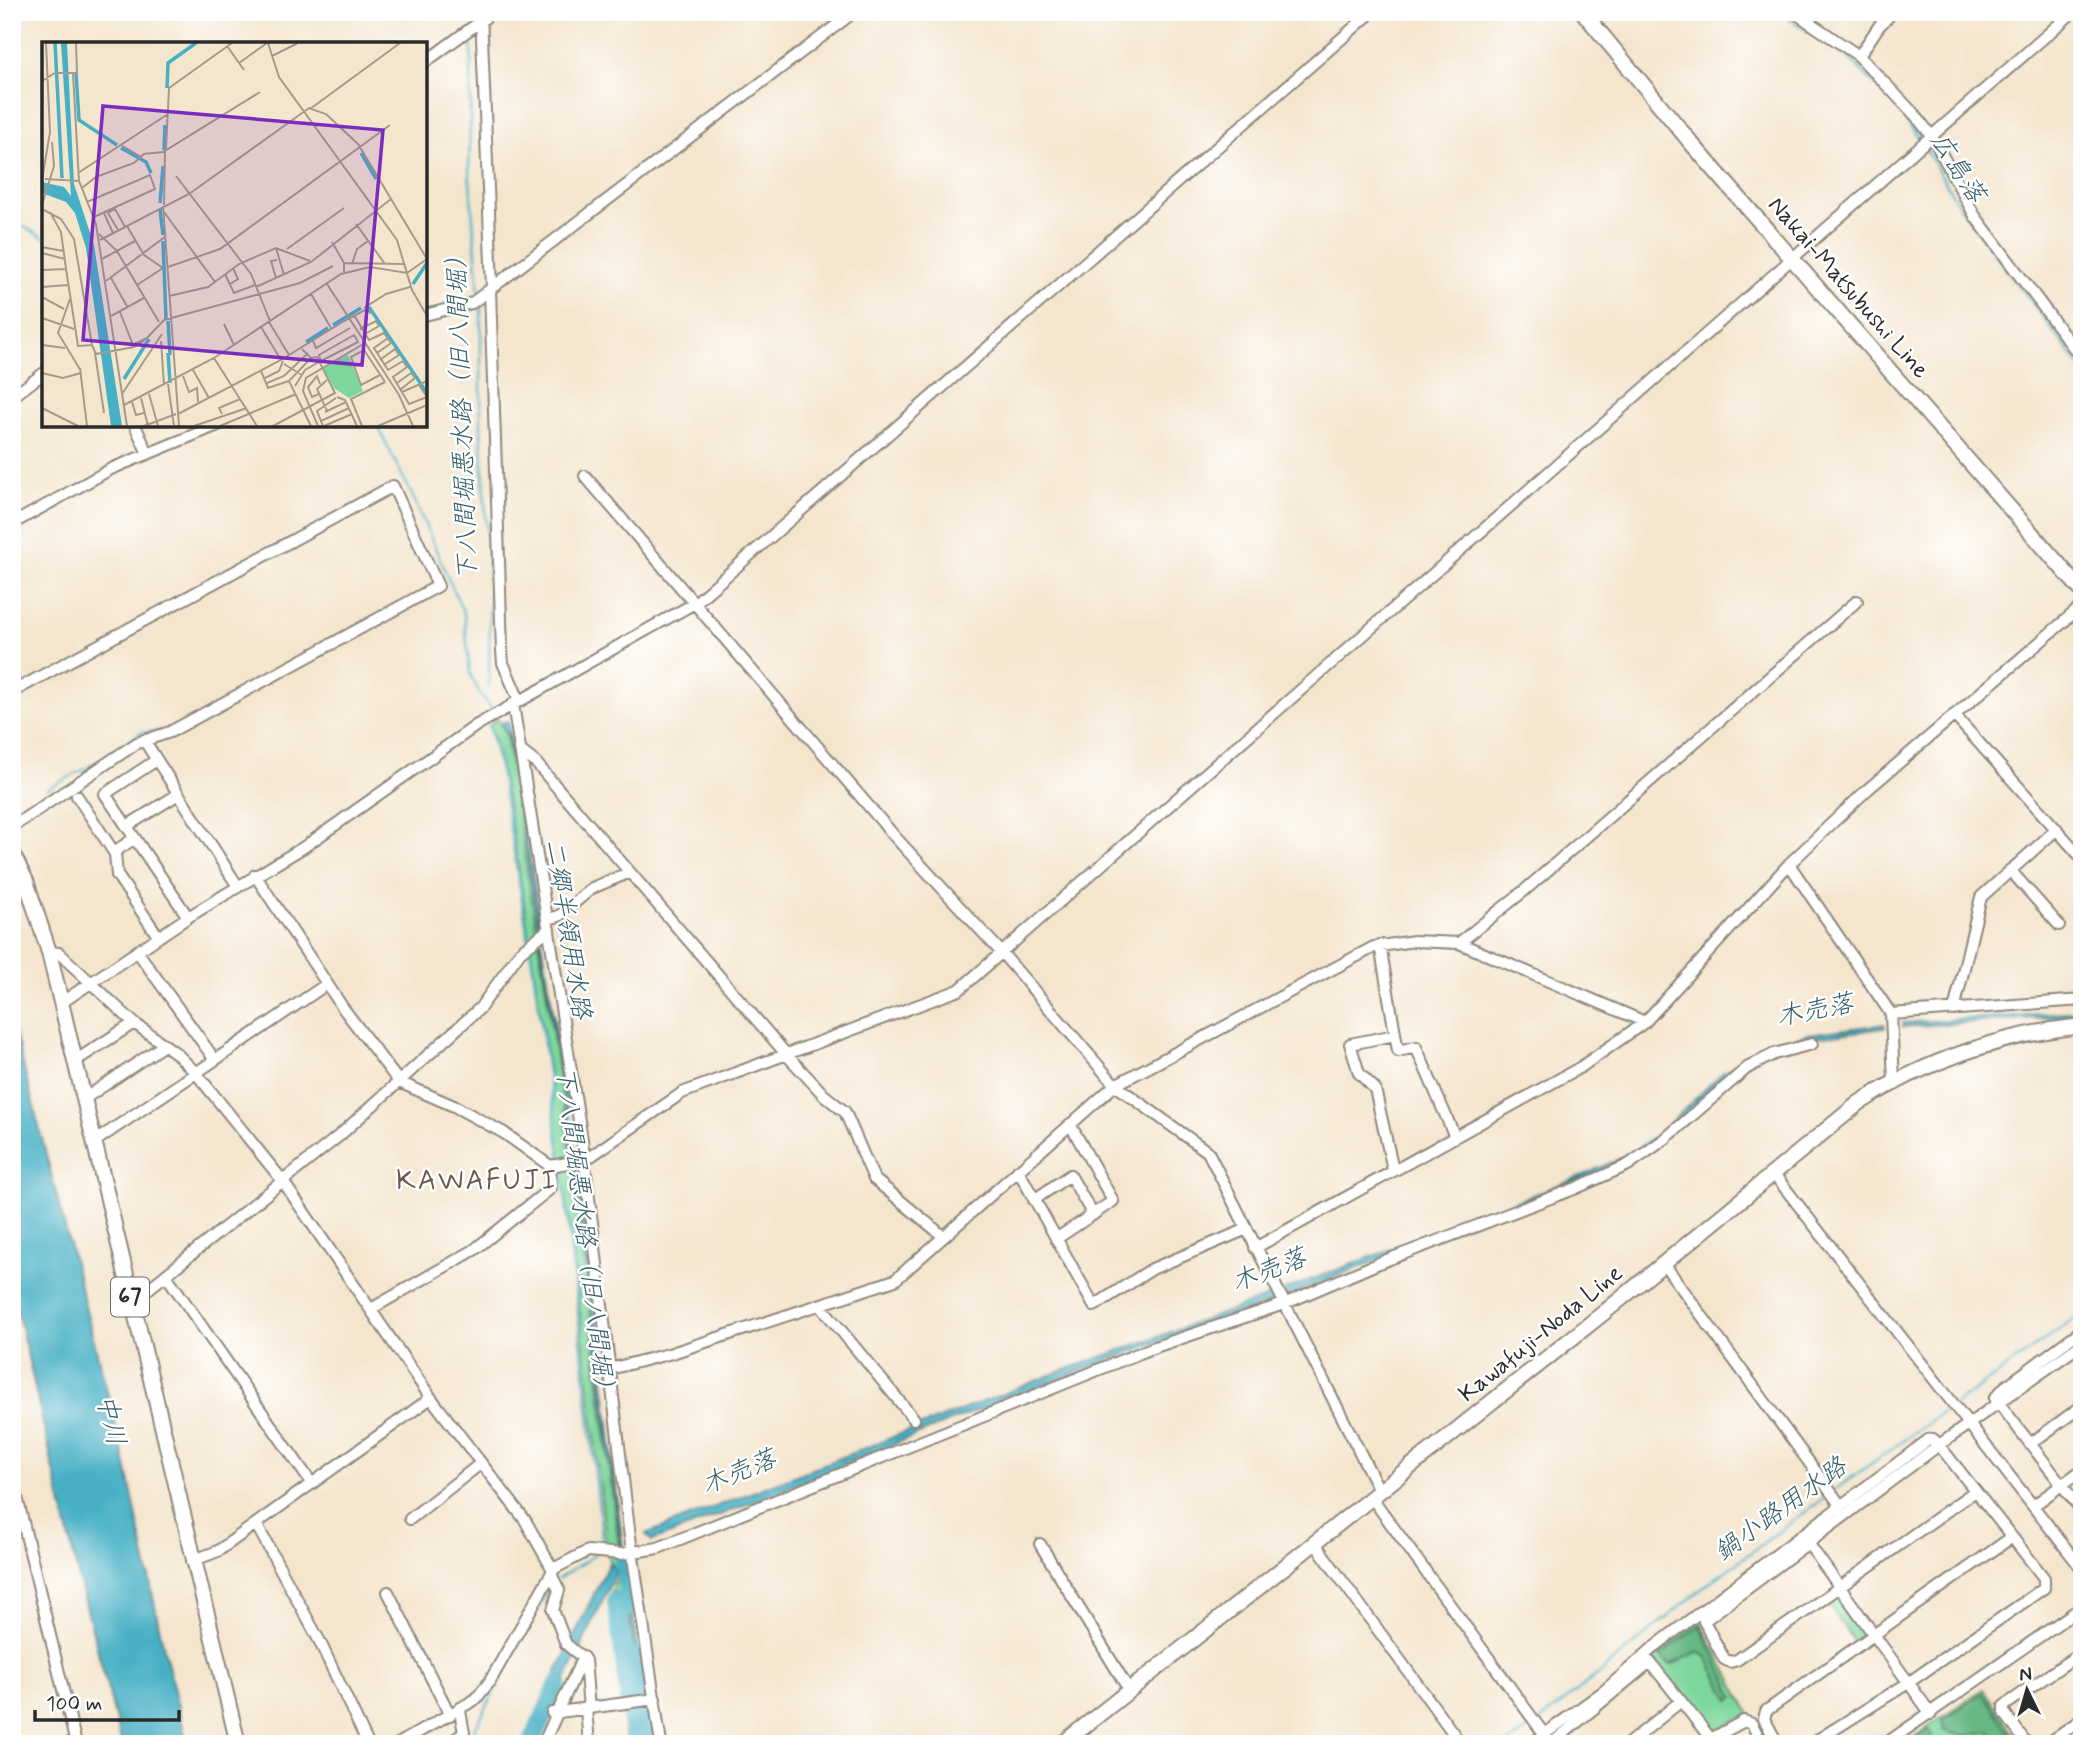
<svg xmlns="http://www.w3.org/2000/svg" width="2094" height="1756" font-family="Mynerve,'Klee One',sans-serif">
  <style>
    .green { fill: #7dd79c; stroke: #548164; stroke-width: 2 }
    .forest { fill: #66b884; stroke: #487258; stroke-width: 2 }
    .water { fill: #47b0c5; stroke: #396e78; stroke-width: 2 }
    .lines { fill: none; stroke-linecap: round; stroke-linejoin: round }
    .stream { stroke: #47b0c5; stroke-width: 2.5 }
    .river { stroke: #47b0c5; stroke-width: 18 }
    .minor-casing { stroke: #90887c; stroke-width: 14 }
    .major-casing { stroke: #90887c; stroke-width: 18 }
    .minor { stroke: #fff; stroke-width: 10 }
    .major { stroke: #fff; stroke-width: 14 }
    .labels { text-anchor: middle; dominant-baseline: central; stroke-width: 5; stroke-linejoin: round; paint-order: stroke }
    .shield { fill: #fff; stroke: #6b6b6b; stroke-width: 2 }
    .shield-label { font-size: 23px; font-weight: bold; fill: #2b2b2b }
    .street-label { font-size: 24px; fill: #2b2b2b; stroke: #fff }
    .water-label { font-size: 26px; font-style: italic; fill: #366069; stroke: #fff }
    .quarter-label { font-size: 28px; letter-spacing: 2px; fill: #6e564f; stroke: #fff }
    .inset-river { fill: none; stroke: #47b0c5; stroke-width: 3.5 }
    .inset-road { fill: none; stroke: #a49b8c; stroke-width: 2 }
    .view { fill: #7b2cbf; fill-opacity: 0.15; stroke: #7b2cbf; stroke-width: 3.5 }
    .inset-edge { fill: none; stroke: #2b2b2b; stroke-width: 3.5 }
  </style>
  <rect width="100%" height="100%" fill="#fff"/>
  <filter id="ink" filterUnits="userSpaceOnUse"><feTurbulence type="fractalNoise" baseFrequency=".0143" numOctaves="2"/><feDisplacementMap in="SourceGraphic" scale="14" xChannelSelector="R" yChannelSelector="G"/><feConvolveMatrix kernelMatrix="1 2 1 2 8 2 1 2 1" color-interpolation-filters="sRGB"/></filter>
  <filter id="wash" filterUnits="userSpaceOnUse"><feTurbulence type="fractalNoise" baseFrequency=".00686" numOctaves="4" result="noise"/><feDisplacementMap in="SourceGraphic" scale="28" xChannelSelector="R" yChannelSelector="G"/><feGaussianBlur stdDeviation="1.57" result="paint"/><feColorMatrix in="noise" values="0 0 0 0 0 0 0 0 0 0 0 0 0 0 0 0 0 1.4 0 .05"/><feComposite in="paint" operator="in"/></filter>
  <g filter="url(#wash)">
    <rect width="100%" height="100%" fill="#f4e5cd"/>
    <!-- green -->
    <path class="green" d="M497 719 506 733 573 1166 618 1542 647 1744H626L609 1600 618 1573 609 1561 606 1544C587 1364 566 1185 539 1006 525 912 513 816 490 724Z
      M1836 1595H1839L1867 1633 1855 1643 1826 1601Z
      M1700 1621 1750 1714 1715 1730 1706 1726 1652 1658Z
      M1983 1689 2021 1744H1904Z"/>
    <!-- forest -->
    <path class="forest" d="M1700 1625 1735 1697 1730 1700 1707 1658 1699 1651 1671 1665 1660 1656Z
      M1982 1693 2015 1740 2018 1744H1998L1990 1731 1963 1736 1945 1731 1942 1721Z
      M1928 1729 1933 1735 1929 1743 1906 1744Z"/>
    <!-- water -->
    <path class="water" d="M508 721 538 905 541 928 539 931 508 735 500 723Z
      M540 941H542L576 1156 573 1157Z
      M2082 1011V1015L1903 1027 1902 1023Z
      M12 1022 127 1469 161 1636 187 1744H122L77 1571 12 1288Z
      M1884 1024 1885 1028 1809 1038 1769 1050 1719 1082 1665 1134 1627 1161 1287 1296 1284 1290 1572 1180 1626 1156 1664 1129 1723 1072 1769 1045 1808 1034Z
      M578 1168 603 1366H599L575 1169Z
      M1271 1296 1274 1302C1168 1337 1064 1376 961 1417 857 1458 756 1503 652 1541L646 1534 1051 1375Z
      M603 1371 623 1549H621L600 1372Z
      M609 1563 616 1572 554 1705 540 1707Z
      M628 1585 645 1678 639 1679 626 1586Z
      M531 1725H542L544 1728 536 1744H522Z"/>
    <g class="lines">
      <!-- stream -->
      <path class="stream" d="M471 12V23
        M1778 12 1847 56 1893 102 1921 142
        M472 33 469 171 479 292
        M1925 148 1962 210 2082 369
        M12 220 44 238
        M481 302V429L490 592 489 685
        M377 425 413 497 464 614 470 673 480 694 495 713
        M489 726 501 775 529 943
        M47 789 101 760 140 733 158 731
        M530 949 561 1161
        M562 1167 603 1546 600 1549
        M1956 1404 2082 1313
        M1833 1491 1950 1407
        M558 1579 596 1554
        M1539 1722 1704 1587 1828 1495
        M467 1744 547 1591
        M1507 1744 1533 1726"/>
      <!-- river -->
      <path class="river" d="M623 1559 630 1607
        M616 1600 629 1695
        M638 1656 651 1744
        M631 1711 636 1744
        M531 1744 558 1684"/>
    </g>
  </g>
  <g filter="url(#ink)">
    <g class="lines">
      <defs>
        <path id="minor" d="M481 12 492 288
          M1794 12 1859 56 1916 116 1933 138 1975 216 2082 359
          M1859 56 1879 26 1893 12
          M425 62 485 18
          M490 290 502 651 503 663 519 700
          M425 315 472 303 854 12
          M12 397 44 373
          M135 425 148 454
          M585 476 896 838 1001 952 1115 1085 1208 1152 1380 1492
          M12 524 111 469 218 425
          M12 692 393 486 438 586 170 732 137 743 12 827
          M513 704 582 1140 630 1537 661 1744
          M1954 715 2082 858
          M144 740 237 885
          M522 752 536 763 786 1054 824 1095 845 1112 874 1179 943 1236
          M155 761 105 794 188 917
          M77 796 115 854 117 875 158 936
          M127 826 177 795
          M114 852 135 838
          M1789 864 1891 1014 1894 1082
          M2010 870 2059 925
          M255 875 343 1008 399 1082 456 1107 504 1133 550 1166
          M548 919 559 916 592 888 628 873
          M1459 943 1525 890 1857 601
          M1380 945 1398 1051 1416 1047 1455 1137
          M137 951 215 1060
          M49 952 59 953 134 1023 176 1053 196 1073 282 1180 431 1398 525 1520 553 1570
          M61 1003 188 917 304 847 477 725 695 603 1372 12
          M1954 1010 1981 897 2057 829
          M1891 1014 2082 1000
          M75 1061 134 1023
          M84 1099 164 1045
          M94 1142 327 984
          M584 1157 591 1156 682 1093 959 990 2073 12
          M1018 1170 1094 1306 1152 1269 1247 1229
          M1393 1170 1375 1089 1359 1073 1350 1044 1395 1035
          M1774 1174 2082 1569
          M1034 1200 1070 1175 1093 1215
          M1056 1239 1113 1201 1070 1124
          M1255 1248 1581 1067 1645 1022 1789 864 1867 790 2082 606
          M1664 1264 1841 1506
          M166 1275 312 1484
          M132 1302 340 1135 480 1008 520 952 549 929
          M820 1305 914 1419
          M371 1309 474 1250 551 1188 550 1166 584 1160
          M2082 1330 2005 1387 1995 1398 2082 1511
          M610 1369 672 1353 895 1280 1115 1085 1374 947 1414 941 1459 943 1645 1022
          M2030 1444 2082 1406
          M12 1476 76 1744
          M1975 1491 1737 1660 1730 1662 1724 1659 1704 1621 1939 1445 2012 1537
          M1372 1498 1544 1734
          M2033 1506 2082 1470
          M410 1519 480 1464
          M256 1524 319 1640 368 1744
          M1314 1542 1461 1744
          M1808 1543 1931 1714
          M1040 1544 1129 1690
          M192 1561 218 1551 431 1398
          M551 1574 559 1590 553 1610 566 1644 585 1660 589 1709
          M388 1592 450 1715
          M586 1709 589 1744
          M552 1713 655 1699
          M1711 1739 1744 1721 1752 1724 1762 1744
          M398 1744 476 1699 490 1681 551 1574 555 1568 588 1551 621 1554 658 1548 1152 1348 1284 1304 1379 1263 1574 1189 1628 1165 1665 1139 1747 1068 1774 1054 1812 1044
          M448 1744 464 1733 460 1711
          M543 1744 583 1657
          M1531 1744 1604 1691 1654 1647 1928 1440 1933 1439 1939 1445 2082 1344
          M1551 1744 1650 1662 1711 1739 1705 1744
          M1628 1744 1681 1701
          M1778 1744 1764 1719 1766 1711 2012 1537 2044 1578V1588L1908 1683 1811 1744
          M1885 1744 2082 1607
          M2027 1744 2004 1712V1706L2082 1652
          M2046 1744 2082 1719"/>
        <path id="major" d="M1583 12 1692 144 2082 591
          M12 853 26 881 49 952 238 1744
          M1062 1744 1606 1311 1859 1103C1925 1061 2004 1034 2082 1026"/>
      </defs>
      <!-- minor casing -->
      <use href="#minor" class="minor-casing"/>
      <!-- major casing -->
      <use href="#major" class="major-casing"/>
      <!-- minor -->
      <use href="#minor" class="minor"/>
      <!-- major -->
      <use href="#major" class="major"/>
    </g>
  </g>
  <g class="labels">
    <!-- shield labels -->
    <rect class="shield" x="111" y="1277.5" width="38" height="39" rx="5"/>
    <g class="shield-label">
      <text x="130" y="1297">67</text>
    </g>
    <!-- street labels -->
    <g class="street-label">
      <text transform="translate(1848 288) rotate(49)">Nakai-Matsubushi Line</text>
      <text transform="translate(1541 1334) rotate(-39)">Kawafuji-Noda Line</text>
    </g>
    <!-- water labels -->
    <g class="water-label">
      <text transform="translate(1957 168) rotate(57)">広島落</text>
      <text transform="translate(463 412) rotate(-92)">下八間堀悪水路（旧八間堀）</text>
      <text transform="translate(567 929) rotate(81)">二郷半領用水路</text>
      <text transform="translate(1815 1011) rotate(-11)">木売落</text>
      <text transform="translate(584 1234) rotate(83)">下八間堀悪水路（旧八間堀）</text>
      <text transform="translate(1269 1271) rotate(-21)">木売落</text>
      <text transform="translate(110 1420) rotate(77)">中川</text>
      <text transform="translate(739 1473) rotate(-22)">木売落</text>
      <text transform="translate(1781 1510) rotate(-36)">鍋小路用水路</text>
    </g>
    <!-- quarter labels -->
    <g class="quarter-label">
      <text x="477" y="1181">KAWAFUJI</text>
    </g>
  </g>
  <!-- overview -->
  <g transform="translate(42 42)">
    <rect width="385" height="385" fill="#f4e5cd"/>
    <path d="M306 313 321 349 307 356 292 346 280 326Z" fill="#7dd79c"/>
    <path d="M19 1H25L32 142 52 203 80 384H69L44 206 33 171 24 160 0 151V140L22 145 29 154Z" fill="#47b0c5"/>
    <path class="inset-river" d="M13 1 20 136M34 31 37 78 75 103M125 46 126 21 154 1M79 106 104 120 109 131M122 108 123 83M319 111 334 137M118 161 121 124M118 167 121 193M121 199 124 277M371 242 385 221M327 265 385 351M126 279 128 313M291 283 319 266M264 300 286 286M126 311 128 341M82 337 107 297"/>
    <path class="inset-road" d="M226 1 237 35 355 198 370 248 385 274M185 4 202 28M230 14 256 1M197 21 225 1M31 31 37 139M0 39 13 31H35L34 1M268 67 358 1M79 103 99 115M124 107 127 46 190 1M36 131 126 72M134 134 209 232 228 279M3 137 37 139 54 182 85 384M0 138 8 90 4 1M40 146 54 135 92 121 102 112 121 110 218 50M45 160 108 133 113 147 52 175M0 163 12 124 10 100M122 163 123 109M121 164 137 384M72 165 83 185M0 167 19 177 32 197 50 303M73 167 66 171 76 188M8 170 19 190 24 227M122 170 173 240M62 171 71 191M314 182 343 222M85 184 102 213 121 226M57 192 75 209 117 280M58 198 147 152 267 66 284 72 316 102 385 217M290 200 302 221V230M0 205 21 209M234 206 242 233M245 207 302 166M0 211 23 217M60 217 93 199M302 221 362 222M310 222 315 207 326 199M126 225 178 207 348 83M0 228 24 227 36 304 50 303 54 312 92 305 103 298M183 232 192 251 213 243M69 236 86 266M234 236 229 219 235 218M64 239 124 194M188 242 196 237 191 226M285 242 357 353 371 384M95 243 121 226M0 245 26 243M214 245 269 220 349 157M269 252 289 286M127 254 166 245 197 222 234 206 268 219M0 255 22 267M28 257 16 291 39 329M322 266 344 252 368 245M78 270 91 303M312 273 327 298 342 291 349 301 335 311M69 274 102 256M0 276 32 287M227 280 247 313M182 282 192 303M219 285 239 318M318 287 334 279 337 284 323 292M312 293 316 300 279 319 277 313ZM346 296 332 306 346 328 361 319 365 325 351 335 367 362 385 355 377 343M119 299 122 343M271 299 274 306 308 286M0 303 23 306M88 304 105 296 122 278 258 241 291 224M260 307 269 316 247 339 269 384M53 311 62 371M172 316 215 384M338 318 353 307 357 313 343 322M242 322 260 333M38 326 45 384M151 328 167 356M219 329 226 346 247 339M0 331 21 336 39 331M338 333 319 343 309 315 322 308 343 340M141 334 147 350 155 346 156 360M223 336 237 329 241 319M225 341 242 334 266 311M355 341 369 331 373 336 359 347M126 342 132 384M253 344 263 328 277 320M360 350 385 339M80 352 120 292M107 352 116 384M277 352 270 355 266 345 275 334 278 342M295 355 303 358 315 384M99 356 106 384M90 360 94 373 102 371M82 363 172 316 299 232 328 225 365 231 385 217M0 366 36 384M285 369 275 347 285 338M283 370 304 360M136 372 239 318 302 279 325 267 329 272M180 372 177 366 198 357M279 379 307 366M102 384 134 372M152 384 205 366M178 384 254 352M231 384 293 351 275 315 269 316M276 384 261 349 264 336 323 301M281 384 275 369 294 356M282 384 310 372M320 384 309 357 343 340M336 384 385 363"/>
    <path class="view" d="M61 64 341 88 320 323 41 298Z"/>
    <rect width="385" height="385" class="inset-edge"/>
  </g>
  <!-- margin -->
  <rect width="2094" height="1756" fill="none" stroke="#fff" stroke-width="42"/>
  <!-- north arrow -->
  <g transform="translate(2027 1690) rotate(355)" stroke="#ffffff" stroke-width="5" paint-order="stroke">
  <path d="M0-5L12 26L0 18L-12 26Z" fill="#2b2b2b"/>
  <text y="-10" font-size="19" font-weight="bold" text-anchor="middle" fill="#2b2b2b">N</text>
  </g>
  <!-- scale -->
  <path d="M35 1710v10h144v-10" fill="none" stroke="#2b2b2b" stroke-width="3.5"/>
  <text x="46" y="1710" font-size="21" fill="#2b2b2b" stroke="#ffffff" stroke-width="5" paint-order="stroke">100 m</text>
</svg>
